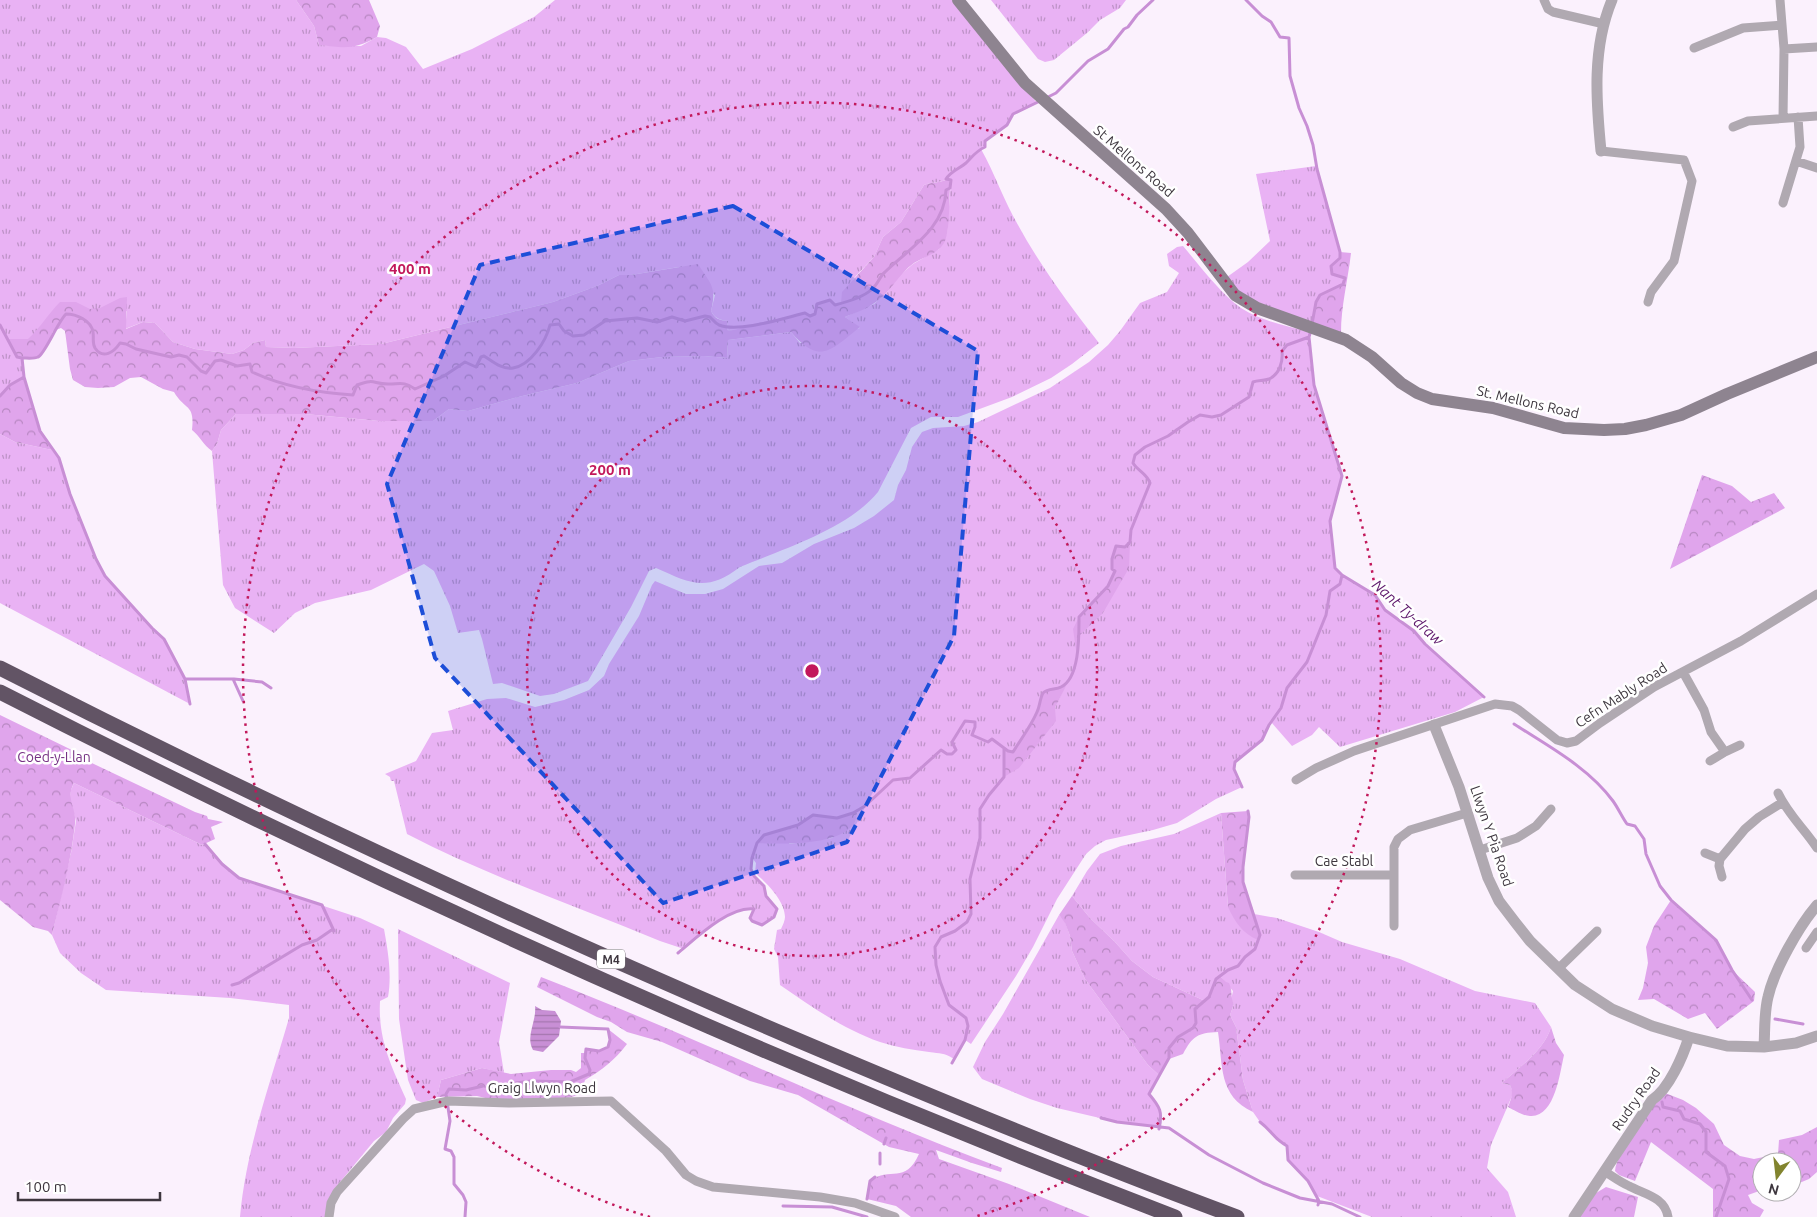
<svg xmlns="http://www.w3.org/2000/svg" width="1817" height="1217" font-family="Ubuntu,sans-serif">
  <style>
    .grass { fill: url(#grass-tufts); fill-rule: evenodd }
    .forest { fill: url(#forest-crowns) }
    .water { fill: url(#water-rules) }
    .lines { fill: none; stroke-linecap: round; stroke-linejoin: round }
    .stream { stroke: #c88fd5; stroke-width: 3 }
    .minor { stroke: #b0a9b1; stroke-width: 9 }
    .tertiary { stroke: #b0a9b1; stroke-width: 11 }
    .secondary { stroke: #8e8490; stroke-width: 12 }
    .motorway { stroke: #625465; stroke-width: 15 }
    .marked { fill: #1d4ed8; fill-opacity: 0.2; stroke: #1d4ed8; stroke-width: 4; stroke-dasharray: 10 6; stroke-linejoin: round }
    .ring { fill: none; stroke: #c2185b; stroke-width: 2.5; stroke-dasharray: 2.5 5 }
    .labels { text-anchor: middle; dominant-baseline: central; stroke-width: 5; stroke-linejoin: round; paint-order: stroke }
    .shield { fill: #fff; stroke: #777278; stroke-width: 1 }
    .shield-label { font-size: 12px; font-weight: bold; fill: #3d363e }
    .street-label { font-size: 14px; fill: #3d363e; stroke: #fff }
    .park-label { font-size: 14px; fill: #763184; stroke: #fff }
    .water-label { font-size: 15px; font-style: italic; fill: #5e186c; stroke: #fff }
    .centre { fill: #c2185b; stroke: #fff; stroke-width: 2.5 }
    .ring-label { font-size: 15px; text-anchor: middle; font-weight: bold; fill: #c2185b; stroke: #fff; stroke-width: 5; stroke-linejoin: round; paint-order: stroke }
  </style>
  <defs>
    <pattern id="grass-tufts" width="24" height="20" patternUnits="userSpaceOnUse" patternTransform="scale(1.25)"><rect width="24" height="20" fill="#e9b2f4"/><path d="M3 7l-1-3M5 7V3M7 7l1-3M15 17l-1-3M17 17v-4M19 17l1-3" fill="none" stroke="#be92c7"/></pattern>
    <pattern id="forest-crowns" width="20" height="18" patternUnits="userSpaceOnUse" patternTransform="scale(1.25)"><rect width="20" height="18" fill="#e0a5ec"/><path d="M2 6a3 3 0 1 1 6 0M12 15a3 3 0 1 1 6 0" fill="none" stroke="#b787c1"/></pattern>
    <pattern id="water-rules" width="6" height="5" patternUnits="userSpaceOnUse" patternTransform="scale(1.25)"><rect width="6" height="5" fill="#c88fd5"/><path d="M0 2.5h6" fill="none" stroke="#a476ae"/></pattern>
  </defs>
  <rect width="100%" height="100%" fill="#fbf1fd"/>
  <!-- grass -->
  <path class="grass" d="M0 0H296L314 26 319 45 361 46 377 37 386 38 406 47 423 69 472 49 534 17 555 0H952L1037 103 1013 114 1007 125 986 141 985 147 981 149C995 174 1004 201 1018 225 1041 267 1070 306 1099 343L1072 364 1051 378 1012 397 958 417H931L911 428 878 492C848 529 783 549 740 567 706 593 690 583 656 568L649 571 631 607 588 681 554 694 540 696 502 683 493 684 482 639 479 630 458 633 450 606 434 571 424 564 371 590 315 603 295 613 274 633 235 608 223 585 212 451 217 444 221 430 236 414H305L379 421H433L449 409 468 411 518 397 577 383 629 361 662 357 704 356 727 358 728 340 791 332 800 343 860 328 845 317 874 304 887 292 899 276 913 264 939 249 947 233 951 180 948 179C940 183 932 182 924 185L901 222 883 237 874 257 855 277 841 303 810 316 745 326 736 331 727 330 728 321C719 320 715 318 711 311L715 295 679 267 631 275H619L597 286 553 302 381 344 294 348 266 347 265 340 253 343 244 350 232 354 195 349 173 342 155 323 143 322 125 329 127 311 82 318 53 331 42 355 37 358H23L24 377 10 385 0 396Z
    M991 0H1126L1120 8 1100 20 1087 33 1054 60 1045 62 1038 59Z
    M1316 166 1340 252 1336 276 1345 278C1341 294 1317 302 1312 322L1291 317 1241 295 1227 277 1248 262 1270 241 1256 174Z
    M1183 246C1199 265 1221 294 1241 308 1261 321 1287 326 1310 332L1309 337 1314 385 1342 476 1330 521 1335 568 1342 575 1375 595 1385 610 1414 631 1425 644 1484 697 1455 712 1340 747 1319 727 1312 735 1292 746 1271 722 1262 740 1235 762 1234 769 1242 787 1216 799 1177 823 1153 830 1106 840 1095 846 1086 854 1057 899 1033 947 1016 976 971 1044 965 1040 954 1059C943 1052 941 1054 929 1052 913 1050 896 1047 880 1042 843 1029 812 1007 780 985L778 957 774 949 777 930 781 929C783 925 785 920 785 917 785 901 766 882 755 873L756 863 753 859 751 869 754 876 764 886 766 896 777 909 774 917 762 925 752 921 750 918 753 909C730 906 701 935 684 949L660 941C575 906 488 876 407 834L394 781H391L390 777 385 774 416 761 432 733 453 730 448 711 487 699 506 698 535 707 564 700 589 690 604 676 609 664 639 616 652 585 655 581 686 594H705L723 589 759 566 782 563 814 544 854 528 874 516 894 500 898 485 906 470 912 447 922 432 933 428 964 426 978 422 1050 388 1089 362 1108 345 1120 331 1140 303 1167 292 1179 273 1169 266 1167 254 1177 247ZM1115 571 1103 613 1079 617 1108 586ZM1067 682 1055 708 1004 776V748L1013 752 1038 711 1043 694 1047 690 1062 687ZM857 811 832 838 789 844 798 825 813 815 837 818Z
    M0 434 15 442 52 450 59 458 70 494 96 559 105 576 152 628 164 639 185 679 190 704 0 603Z
    M74 783 202 845 205 844 222 864 239 878 360 918 384 929C388 951 392 975 388 997L380 1001C378 1040 391 1065 406 1099L405 1104 393 1118 386 1132 374 1141 336 1187 328 1200 325 1217H240C246 1149 270 1084 289 1018V1005L230 998 106 990 81 973 60 953 52 935 71 853 76 821 70 799 71 790Z
    M1221 813 1228 907 1257 922 1254 914 1277 918 1319 932 1342 942 1400 959 1475 991 1535 1003 1551 1027C1545 1049 1519 1068 1502 1083L1510 1085 1512 1090V1096L1491 1145 1487 1168 1508 1192 1516 1217H1372L1317 1196 1308 1181 1288 1160 1287 1146 1276 1140 1268 1128 1260 1122 1253 1112 1243 1080 1236 1027 1230 1015 1234 1004 1231 1000 1233 991 1220 976C1212 982 1212 994 1205 1001L1153 977 1132 961 1115 942 1090 918 1072 896 1087 871 1100 854 1121 846 1174 834Z
    M1059 915 1065 922 1070 936 1072 951 1085 979 1148 1065 1159 1075 1149 1094C1158 1105 1162 1112 1160 1126L1117 1122 1057 1108 1030 1099 982 1079 973 1067 985 1042 1003 1014Z
    M398 929 510 983 499 1042 504 1073 482 1068 441 1080 437 1097 423 1103 416 1100 408 1080 399 1019Z"/>
  <!-- forest -->
  <path class="forest" d="M296 0H369L380 26 377 37C353 50 346 48 319 45L314 26Z
    M948 179 951 180C948 198 951 226 945 241 940 253 924 257 914 263 898 274 890 294 873 304 865 310 854 313 845 317L860 327C831 350 820 366 791 332L728 340 727 358 704 356 662 357 629 361 577 383 518 397 468 411 449 409 433 421H379L305 414H236L221 430 217 444 212 451C203 445 200 436 192 430 195 403 185 411 174 392L163 389 141 377 130 378 114 387 98 388 85 387 73 380 70 369 65 331 61 328 53 331C44 353 44 362 17 357L7 339H28C41 327 48 314 60 302H76L90 309 100 308 120 298 127 297 126 329 143 322 155 323 173 342 195 349 232 354 244 350 253 343 265 340 266 347 294 348 381 344 553 302 597 286 619 275H631L698 264C711 285 717 286 711 311 715 319 719 320 728 321L727 330C738 331 738 328 746 326 765 321 785 318 805 313L811 316 815 314 817 304 830 300 835 305 841 303 842 292 874 257 883 237 901 222 924 185C932 182 940 183 948 179Z
    M1340 252 1351 253C1348 280 1341 306 1341 333L1312 322 1316 302 1320 295 1343 284 1345 278 1332 274 1331 266 1340 258Z
    M24 377 40 431 52 450 15 442 0 434V396L10 385Z
    M1702 475 1732 486 1751 502 1774 493 1785 508 1670 569Z
    M1130 542 1129 568 1103 613 1079 636 1077 657 1073 629 1079 617 1108 586 1115 571 1112 569V559L1116 546 1125 547Z
    M1069 680 1055 708 1056 721 1019 768 1004 777V747L1013 752 1038 711 1043 694 1047 690 1062 687Z
    M0 715 78 753 77 756 195 812 207 816 208 819 223 822 211 827 215 839 202 845 74 783C65 799 77 808 75 824 71 862 61 898 52 935L48 931 33 927 0 900Z
    M858 810C856 815 856 822 853 825 836 846 782 844 757 843L764 835 798 825 813 815 837 818Z
    M1248 811 1249 817C1247 838 1240 862 1244 883 1247 899 1263 926 1258 940 1242 933 1235 922 1228 907L1221 813Z
    M1072 896 1090 918 1115 942 1132 961 1153 977 1205 1001C1213 994 1212 982 1220 976L1226 982 1229 983C1233 991 1230 997 1234 1004L1230 1015 1236 1027 1243 1080 1253 1112C1218 1096 1223 1065 1218 1032 1197 1033 1193 1036 1183 1054L1169 1059 1159 1075 1148 1065 1085 979 1072 951 1070 936 1065 923 1059 915Z
    M1671 900 1716 940 1732 970 1755 992 1754 1001 1717 1029 1705 1013 1688 1019 1654 999 1638 1000 1643 988 1648 963 1646 947 1654 926Z
    M541 977C696 1037 846 1110 1002 1168L1001 1172 972 1163 936 1150 939 1159 1009 1184 1090 1217H911L896 1206 867 1199 870 1181C890 1166 905 1185 919 1154L889 1147 798 1095 750 1081 662 1042 627 1032 611 1022 597 1017 537 987Z
    M1551 1027 1556 1043 1564 1055C1560 1072 1555 1118 1530 1116 1523 1116 1514 1110 1508 1107 1511 1099 1514 1093 1510 1085L1502 1083C1519 1068 1545 1049 1551 1027Z
    M608 1029 627 1044C615 1060 602 1070 585 1080L581 1094 542 1106 522 1107 477 1096 437 1097 441 1080 482 1068 511 1074 551 1070H571L576 1072 581 1068V1053H586V1049L599 1051 608 1047 610 1040Z
    M1665 1093 1683 1100 1696 1108 1714 1124 1724 1145 1740 1156 1754 1159 1778 1154 1779 1140 1802 1135 1817 1127V1172L1809 1179 1792 1186V1162H1762V1190L1748 1195 1752 1203 1764 1210 1760 1217H1713V1189L1651 1142 1635 1181 1619 1175 1615 1171C1617 1151 1650 1108 1665 1093Z
    M1606 1187 1638 1197 1634 1217H1578L1596 1193Z"/>
  <!-- water -->
  <path class="water" d="M535 1006 542 1010 555 1011 561 1021 559 1036 543 1052 533 1050C525 1036 537 1021 535 1006Z"/>
  <g class="lines">
    <!-- stream -->
    <path class="stream" d="M1246 0 1262 16 1271 22 1280 37 1289 38 1290 76 1299 108 1307 126 1313 145 1317 169 1340 252V258L1331 266 1332 274 1345 278 1343 284 1320 295 1316 302 1312 324
      M1046 98 1056 93 1088 61 1108 49 1124 29 1128 27 1137 15 1153 0
      M0 325 17 357 22 358
      M1309 337 1314 385 1342 476 1330 521 1335 568 1342 575 1375 595 1385 610 1414 631 1425 644 1484 697
      M0 396 10 385 24 377
      M185 679H233L243 701
      M234 679 262 682 271 688
      M190 704 185 679 164 639 152 628 105 576 96 559 70 494 59 458 40 431 24 377 22 358C27 358 34 359 38 357 45 354 57 323 66 314 76 314 91 320 93 332 94 338 92 343 95 348 103 360 114 352 120 343L126 344 136 349 171 357 179 355 187 357 201 371 206 373 215 361 221 360 237 366 250 364 252 372C282 386 321 393 353 395L357 385C376 378 372 384 388 384 401 384 403 381 415 389L444 376 465 362 476 367 481 357 484 356C492 361 502 370 513 368 531 365 546 341 550 325L559 324 564 331 573 336 584 335 605 321 637 318 657 322 672 317 685 321 705 316 710 317C713 320 715 323 719 325 739 333 784 318 805 313L810 316 815 314 817 304 830 300 835 305C847 302 862 298 871 290 878 285 879 277 885 272 910 248 945 228 946 190L950 188 951 180 946 179C951 171 959 169 966 163 972 157 976 151 985 147V141L1007 125 1013 114 1040 101
      M1514 724C1548 746 1588 767 1613 801 1618 808 1622 817 1627 824L1635 826 1644 839 1646 854 1660 886 1671 900 1716 940 1732 970 1752 1000
      M1242 787 1234 769 1235 762 1262 740 1269 725 1281 708 1287 688 1307 662 1326 615 1330 591 1340 584 1342 575
      M205 844 222 864 239 878 322 905 334 931
      M678 953C696 938 729 906 754 909L750 918 752 921 762 925 774 917 777 909 766 896 764 886 754 876 751 869 752 858 757 843 764 835 798 825 813 815 837 818 853 813 865 806 893 780 910 778 941 750 947 754H952L956 750 952 742 965 721 975 722V727L972 735 988 742 992 739 1008 751 1013 752C1021 739 1031 726 1037 712 1040 706 1040 698 1043 693 1048 688 1056 690 1061 687 1080 678 1079 635 1079 617L1108 586 1115 571 1112 569V559L1116 546 1125 547 1130 542 1131 530 1150 483C1147 474 1138 471 1133 463L1135 455 1145 447 1168 436 1188 422 1200 415 1212 417 1221 415 1249 397 1253 382C1258 380 1264 381 1269 379 1280 374 1283 361 1282 351L1287 345 1309 337 1311 330
      M232 985 239 983 302 945 317 940 333 929
      M1775 1019 1803 1024
      M952 1063 965 1040 968 1026 966 1018 949 1005 940 981 936 965 935 947 941 937 955 931 967 922 971 914 970 879 980 838V809L989 795 1004 777V748
      M516 1083 531 1081 570 1082 589 1074 590 1070 585 1058 586 1049 599 1051 608 1047 610 1040 608 1029 560 1027
      M1662 1102 1663 1107 1680 1111 1684 1119 1700 1124 1706 1132V1152L1725 1166 1729 1179 1716 1217
      M1101 1118 1117 1122 1169 1128 1209 1155 1263 1183 1300 1198 1332 1204 1360 1217
      M1260 1122C1272 1131 1273 1138 1287 1146L1288 1160 1308 1181 1319 1201 1318 1205
      M1159 1129C1163 1112 1160 1107 1149 1094L1169 1058V1048L1178 1037 1193 1028 1196 1023 1195 1009 1209 997 1216 979 1228 970 1238 966 1245 957 1255 949 1260 935 1243 882V867L1249 817 1248 811
      M884 1144 886 1138
      M880 1164V1153
      M867 1199 870 1181 875 1177
      M783 1206 832 1207 867 1217
      M465 1217 466 1202 463 1195 454 1184V1157L451 1151 445 1149 450 1121 446 1094 449 1089 466 1090 483 1086"/>
    <!-- minor -->
    <path class="minor" d="M1544 0 1548 9 1553 12 1604 24
      M1780 0 1784 49 1783 118
      M1694 48 1743 28 1782 25
      M1784 49 1817 47
      M1733 127 1748 121 1817 116
      M1601 151 1684 160 1692 181 1674 261 1651 292 1648 302
      M1796 161 1817 168
      M1783 203 1800 147 1798 117
      M1683 672 1704 710 1711 732 1725 752 1710 761
      M1725 752 1740 745
      M1296 780 1316 768 1354 751 1495 704 1512 706 1519 710 1557 740 1567 743 1576 741 1600 723 1654 687 1741 641 1817 594
      M1778 793C1789 816 1804 828 1817 848
      M1480 850 1517 838 1536 826 1551 809
      M1705 853 1720 859 1719 866 1722 877
      M1720 859 1745 829 1759 817 1783 802
      M1295 875H1394
      M1394 926V847L1398 839 1410 830 1467 813
      M1806 948 1817 932
      M1559 968 1597 931
      M1604 1171C1612 1176 1620 1182 1629 1186 1644 1194 1665 1197 1668 1217
      M329 1217 331 1203 337 1192 403 1119 414 1109 448 1101 509 1103 611 1101 666 1151 686 1175 696 1181 713 1187 820 1197 855 1203 895 1217"/>
    <!-- tertiary -->
    <path class="tertiary" d="M1601 151C1596 100 1592 48 1612 0
      M1434 725 1459 787 1488 878 1499 901 1515 922 1530 941 1575 985 1612 1009 1652 1026 1689 1037
      M1764 1047 1796 1043 1817 1036
      M1574 1217 1652 1100C1669 1089 1683 1056 1689 1037L1727 1046 1764 1047C1765 1030 1764 1013 1768 997 1774 970 1799 926 1817 905"/>
    <!-- secondary -->
    <path class="secondary" d="M958 0 1025 83 1166 209 1188 233 1235 295 1257 308 1346 340 1372 357 1401 383 1417 393 1432 399 1493 408 1564 428 1604 430 1625 429 1646 425 1681 415 1727 394 1817 357"/>
    <!-- motorway -->
    <path class="motorway" d="M0 668C261 801 526 924 795 1039 941 1101 1088 1162 1237 1217
      M0 692C382 887 774 1063 1175 1217"/>
  </g>
  <!-- marked area -->
  <path class="marked" d="M733 206 978 351 954 636 847 842 663 903 435 658 387 484 480 265Z"/>
  <!-- distance rings -->
  <g class="ring">
    <circle cx="812" cy="671" r="285"/>
    <path d="M650 1217A569 569 0 1 1 974 1217"/>
  </g>
  <g class="labels">
    <!-- shield labels -->
    <rect class="shield" x="597" y="949.5" width="28" height="19" rx="4"/>
    <g class="shield-label">
      <text x="611" y="959">M4</text>
    </g>
    <!-- street labels -->
    <g class="street-label">
      <text transform="translate(1134 161) rotate(41)">St Mellons Road</text>
      <text transform="translate(1528 402) rotate(13)">St. Mellons Road</text>
      <text transform="translate(1621 695) rotate(-33)">Cefn Mably Road</text>
      <text transform="translate(1492 836) rotate(71)">Llwyn Y Pia Road</text>
      <text x="1344" y="861">Cae Stabl</text>
      <text x="542" y="1088">Graig Llwyn Road</text>
      <text transform="translate(1636 1099) rotate(-55)">Rudry Road</text>
    </g>
    <!-- park labels -->
    <g class="park-label">
      <text x="54" y="757">Coed-y-Llan</text>
    </g>
    <!-- water labels -->
    <g class="water-label">
      <text transform="translate(1408 612) rotate(42)">Nant Ty-draw</text>
    </g>
  </g>
  <circle cx="812" cy="671" r="8" class="centre"/>
  <g class="ring-label">
    <text x="410" y="274">400 m</text>
    <text x="610" y="475">200 m</text>
  </g>
  <!-- north arrow -->
  <g transform="translate(1777 1177) rotate(195)"><circle r="24" fill="#ffffff" stroke="#b1afb2"/>
  <path d="M0-4L9 19L0 12L-9 19Z" fill="#82842e"/>
  <text y="-8" font-size="14" font-weight="bold" text-anchor="middle" fill="#3d363e">N</text>
  </g>
  <!-- scale -->
  <path d="M18 1192v8h142v-8" fill="none" stroke="#3d363e" stroke-width="2.5"/>
  <text x="25" y="1192" font-size="15" fill="#3d363e" stroke="#ffffff" stroke-width="4" paint-order="stroke">100 m</text>
</svg>
